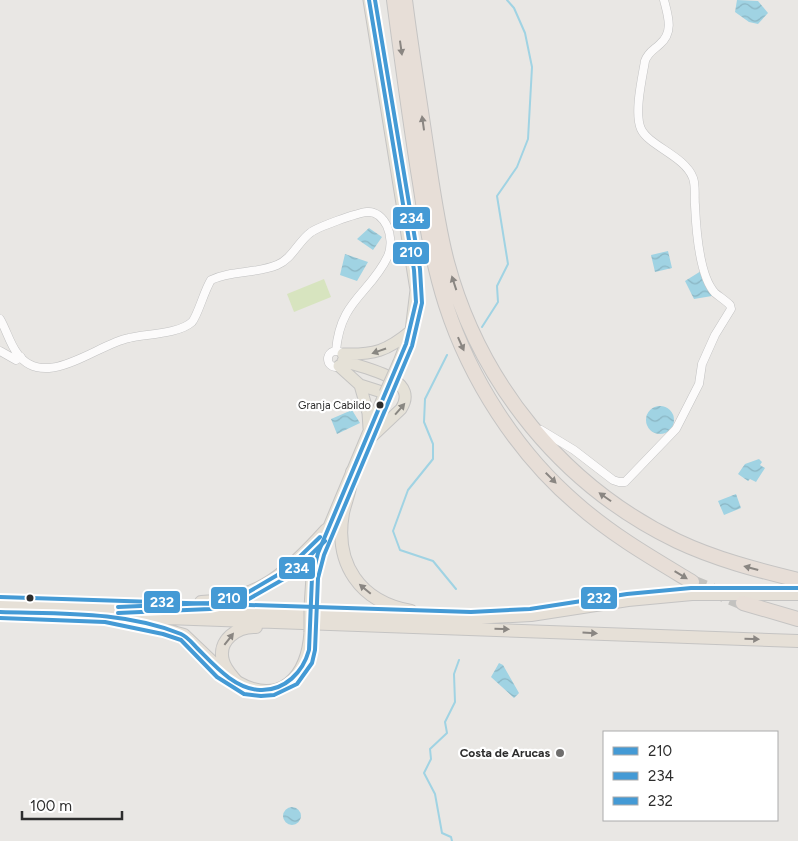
<svg xmlns="http://www.w3.org/2000/svg" width="798" height="841" font-family="Figtree,sans-serif">
  <style>
    .pitch { fill: #d7e4bf }
    .water { fill: url(#water-waves) }
    .lines { fill: none; stroke-linecap: round; stroke-linejoin: round }
    .stream { stroke: #a0d3e3; stroke-width: 2 }
    .motorway-tunnel { stroke: #c3c2bf; stroke-width: 14; stroke-dasharray: 14 7; stroke-linecap: butt }
    .minor-casing { stroke: #c2c2c2; stroke-width: 9 }
    .primary-casing { stroke: #c5c4c3; stroke-width: 13 }
    .trunk-casing { stroke: #c5c4c3; stroke-width: 14 }
    .motorway-casing { stroke: #c5c4c3; stroke-width: 16 }
    .minor { stroke: #fcfbfb; stroke-width: 8 }
    .primary { stroke: #e5e1d7; stroke-width: 11 }
    .trunk { stroke: #e6e0d7; stroke-width: 12 }
    .motorway { stroke: #e7ded7; stroke-width: 14 }
    .primary-bridge-casing { stroke: #c5c4c3; stroke-width: 13; stroke-linecap: butt }
    .primary-bridge { stroke: #e5e1d7; stroke-width: 11 }
    .bus-1-casing { stroke: #fff; stroke-width: 8 }
    .bus-2-casing { stroke: #fff; stroke-width: 8 }
    .bus-3-casing { stroke: #fff; stroke-width: 8 }
    .bus-1 { stroke: #449ad5; stroke-width: 4 }
    .bus-2 { stroke: #449ad5; stroke-width: 4 }
    .bus-3 { stroke: #449ad5; stroke-width: 4 }
    .oneway { fill: #8a8682 }
    .oneway2 { fill: #898782 }
    .bus-dot { fill: #2d2d2d; stroke: #fff; stroke-width: 2 }
    .poi-dot { fill: #6f6e6d; stroke: #fff; stroke-width: 2 }
    .labels { text-anchor: middle; dominant-baseline: central; stroke-width: 4.5; stroke-linejoin: round; paint-order: stroke }
    .bus-label { font-size: 11px; fill: #2d2d2d; stroke: #fff; text-anchor: end }
    .poi-label { font-size: 12px; font-weight: bold; fill: #2d2d2d; stroke: #fff; text-anchor: end }
    .line-badge { stroke: #fff; stroke-width: 2 }
    .badge-label { font-size: 14px; text-anchor: middle; font-weight: bold; fill: #fff }
  </style>
  <defs>
    <pattern id="water-waves" width="16" height="10" patternUnits="userSpaceOnUse" patternTransform="scale(1.25)"><rect width="16" height="10" fill="#a0d3e3"/><path d="M0 5q4-4 8 0t8 0" fill="none" stroke="#8ab5c3"/></pattern>
  </defs>
  <rect width="100%" height="100%" fill="#e9e7e4"/>
  <!-- pitch -->
  <path class="pitch" d="M324 279 331 297 294 312 287 294Z"/>
  <!-- water -->
  <path class="water" d="M737 0 758 1 768 13 758 24 749 22 735 12Z
    M369 228 382 237 373 250 357 239Z
    M668 251 672 268 655 272 651 255Z
    M345 254 368 262 357 281 340 275Z
    M701 271 712 296 694 299 685 281Z
    M646 420a14 14 0 1 1 28 0a14 14 0 1 1-28 0Z
    M352 410 360 423 337 434 331 419Z
    M759 459 762 462 760 465 765 468 756 482 750 479 748 481 738 474 745 464Z
    M736 494 741 508 724 515 718 501Z
    M499 663 503 665 519 693 514 698 491 677Z
    M283 816a9 9 0 1 1 18 0a9 9 0 1 1-18 0Z"/>
  <g class="lines">
    <!-- stream -->
    <path class="stream" d="M482 327 498 302 497 286 508 264 497 196 517 167 528 139 532 67 525 33 514 8 507 0
      M447 355 425 399 424 422 433 444V459L408 490 393 531 400 550 433 561 456 589
      M452 841 451 837 442 833 435 794 424 773 431 759 430 749 447 733 445 722 455 702 454 674 459 660"/>
    <!-- motorway-tunnel -->
    <path class="motorway-tunnel" d="M692 582 743 603"/>
    <defs>
      <path id="minor" d="M0 319C6 329 10 344 17 353 44 392 97 344 129 338 145 334 179 334 192 322 198 315 204 291 211 280 231 270 256 274 277 265 292 259 298 242 310 233 317 227 357 213 367 212 376 211 383 218 387 226 391 235 392 247 388 256 370 294 340 300 336 351
        M328 359a8 8 0 1 1 16 0a8 8 0 1 1-16 0Z
        M0 351 16 360 21 357
        M541 430 574 450 613 480 619 482H625L676 429 699 384 702 364 715 335 731 309 730 305C726 301 720 297 715 293 699 276 696 228 695 205 694 197 696 186 693 178 685 156 649 146 641 129 634 113 642 79 645 61 648 52 654 50 660 44 674 32 668 16 664 0"/>
      <path id="primary" d="M369 0 416 290 411 331 399 362
        M343 354C374 355 387 351 411 331
        M343 361C364 368 421 378 401 409L366 442
        M360 385 368 413 369 428
        M310 607 312 577 318 553 385 393 360 385 339 366
        M236 681C281 707 307 676 310 632"/>
      <path id="trunk" d="M352 472C352 488 346 499 343 513 334 564 360 602 411 611
        M201 602C258 601 290 570 326 530
        M0 603 471 618 531 615 628 600 692 594H798
        M0 612 798 641
        M140 623 184 635 227 676
        M236 681C231 675 225 669 223 661 217 640 238 626 256 627"/>
      <path id="motorway" d="M394 0C402 61 410 122 420 183 426 224 433 265 446 305 470 379 517 453 577 504 612 535 652 558 692 582
        M405 0C411 48 419 96 426 145 432 184 437 224 447 262 480 384 563 486 677 541 715 559 757 570 798 580
        M743 603 798 619"/>
    </defs>
    <!-- minor casing -->
    <use href="#minor" class="minor-casing"/>
    <!-- primary casing -->
    <use href="#primary" class="primary-casing"/>
    <!-- trunk casing -->
    <use href="#trunk" class="trunk-casing"/>
    <!-- motorway casing -->
    <use href="#motorway" class="motorway-casing"/>
    <!-- minor -->
    <use href="#minor" class="minor"/>
    <!-- primary -->
    <use href="#primary" class="primary"/>
    <!-- trunk -->
    <use href="#trunk" class="trunk"/>
    <!-- motorway -->
    <use href="#motorway" class="motorway"/>
    <defs>
      <path id="primary-bridge" d="M385 393 399 362
        M310 632V607"/>
    </defs>
    <!-- primary-bridge casing -->
    <use href="#primary-bridge" class="primary-bridge-casing"/>
    <!-- primary-bridge -->
    <use href="#primary-bridge" class="primary-bridge"/>
    <defs>
      <path id="bus-1" d="M118 607 209 603 245 594 286 570 320 537
        M0 612C60 614 125 611 181 634 188 637 193 644 198 649 215 666 235 689 260 690 285 691 303 672 309 650L312 577 318 553 406 344 416 302 414 270 369 0"/>
      <path id="bus-2" d="M118 613 210 609 247 600 289 576 325 541
        M0 618 105 622 163 634 181 640 217 677 244 694 261 696 274 695 297 684 312 663 315 650 318 578 324 555 412 346 422 303 420 269 375 0"/>
      <path id="bus-3" d="M0 597 471 612 530 609 627 594 691 588H798"/>
    </defs>
    <!-- bus-1 casing -->
    <use href="#bus-1" class="bus-1-casing"/>
    <!-- bus-2 casing -->
    <use href="#bus-2" class="bus-2-casing"/>
    <!-- bus-3 casing -->
    <use href="#bus-3" class="bus-3-casing"/>
    <!-- bus-1 -->
    <use href="#bus-1" class="bus-1"/>
    <!-- bus-2 -->
    <use href="#bus-2" class="bus-2"/>
    <!-- bus-3 -->
    <use href="#bus-3" class="bus-3"/>
  </g>
  <!-- one-way arrows -->
  <defs><path id="oneway-solid" d="M-6-.8H1V-3.2L6.5 0L1 3.2V.8H-6Z" transform="scale(1.25)"/></defs>
  <g class="oneway">
    <use href="#oneway-solid" transform="translate(401 48) rotate(82)"/>
    <use href="#oneway-solid" transform="translate(423 123) rotate(-98)"/>
    <use href="#oneway-solid" transform="translate(454 283) rotate(-108)"/>
    <use href="#oneway-solid" transform="translate(461 344) rotate(66)"/>
    <use href="#oneway-solid" transform="translate(551 478) rotate(45)"/>
    <use href="#oneway-solid" transform="translate(605 497) rotate(-145)"/>
    <use href="#oneway-solid" transform="translate(751 568) rotate(-165)"/>
    <use href="#oneway-solid" transform="translate(681 575) rotate(31)"/>
    <use href="#oneway-solid" transform="translate(365 589) rotate(-140)"/>
    <use href="#oneway-solid" transform="translate(502 629) rotate(2)"/>
    <use href="#oneway-solid" transform="translate(590 633) rotate(3)"/>
    <use href="#oneway-solid" transform="translate(229 639) rotate(-52)"/>
    <use href="#oneway-solid" transform="translate(752 639) rotate(2)"/>
  </g>
  <g class="oneway2">
    <use href="#oneway-solid" transform="translate(379 351) rotate(161)"/>
    <use href="#oneway-solid" transform="translate(400 409) rotate(-49)"/>
  </g>
  <!-- markers -->
  <g class="bus-dot">
    <circle cx="380" cy="405" r="4.5"/>
    <circle cx="30" cy="598" r="4.5"/>
  </g>
  <circle class="poi-dot" cx="560" cy="753" r="5"/>
  <g class="labels">
    <!-- bus labels -->
    <g class="bus-label">
      <text x="371" y="405">Granja Cabildo</text>
    </g>
    <!-- poi labels -->
    <g class="poi-label">
      <text x="550" y="753">Costa de Arucas</text>
    </g>
  </g>
  <g class="line-badge">
    <rect x="392" y="206" width="39" height="24" rx="5" fill="#449ad5"/>
    <rect x="392" y="241" width="38" height="24" rx="5" fill="#449ad5"/>
    <rect x="278" y="556" width="38" height="24" rx="5" fill="#449ad5"/>
    <rect x="210" y="586" width="38" height="24" rx="5" fill="#449ad5"/>
    <rect x="580" y="586" width="38" height="24" rx="5" fill="#449ad5"/>
    <rect x="143" y="590" width="38" height="24" rx="5" fill="#449ad5"/>
  </g>
  <g class="badge-label">
    <text x="412" y="223">234</text>
    <text x="411" y="257">210</text>
    <text x="297" y="573">234</text>
    <text x="229" y="603">210</text>
    <text x="599" y="603">232</text>
    <text x="162" y="607">232</text>
  </g>
  <!-- legend -->
  <rect x="603" y="731" width="175" height="90" fill="#ffffff" stroke="#ababab"/>
  <rect x="613" y="747" width="25" height="8" fill="#449ad5" stroke="#ababab"/>
  <text x="648" y="756" font-size="15" fill="#2d2d2d">210</text>
  <rect x="613" y="772" width="25" height="8" fill="#449ad5" stroke="#ababab"/>
  <text x="648" y="781" font-size="15" fill="#2d2d2d">234</text>
  <rect x="613" y="797" width="25" height="8" fill="#449ad5" stroke="#ababab"/>
  <text x="648" y="806" font-size="15" fill="#2d2d2d">232</text>
  <!-- scale -->
  <path d="M22 811v8h100v-8" fill="none" stroke="#2d2d2d" stroke-width="2.5"/>
  <text x="30" y="811" font-size="15" fill="#2d2d2d" stroke="#ffffff" stroke-width="4" paint-order="stroke">100 m</text>
</svg>
